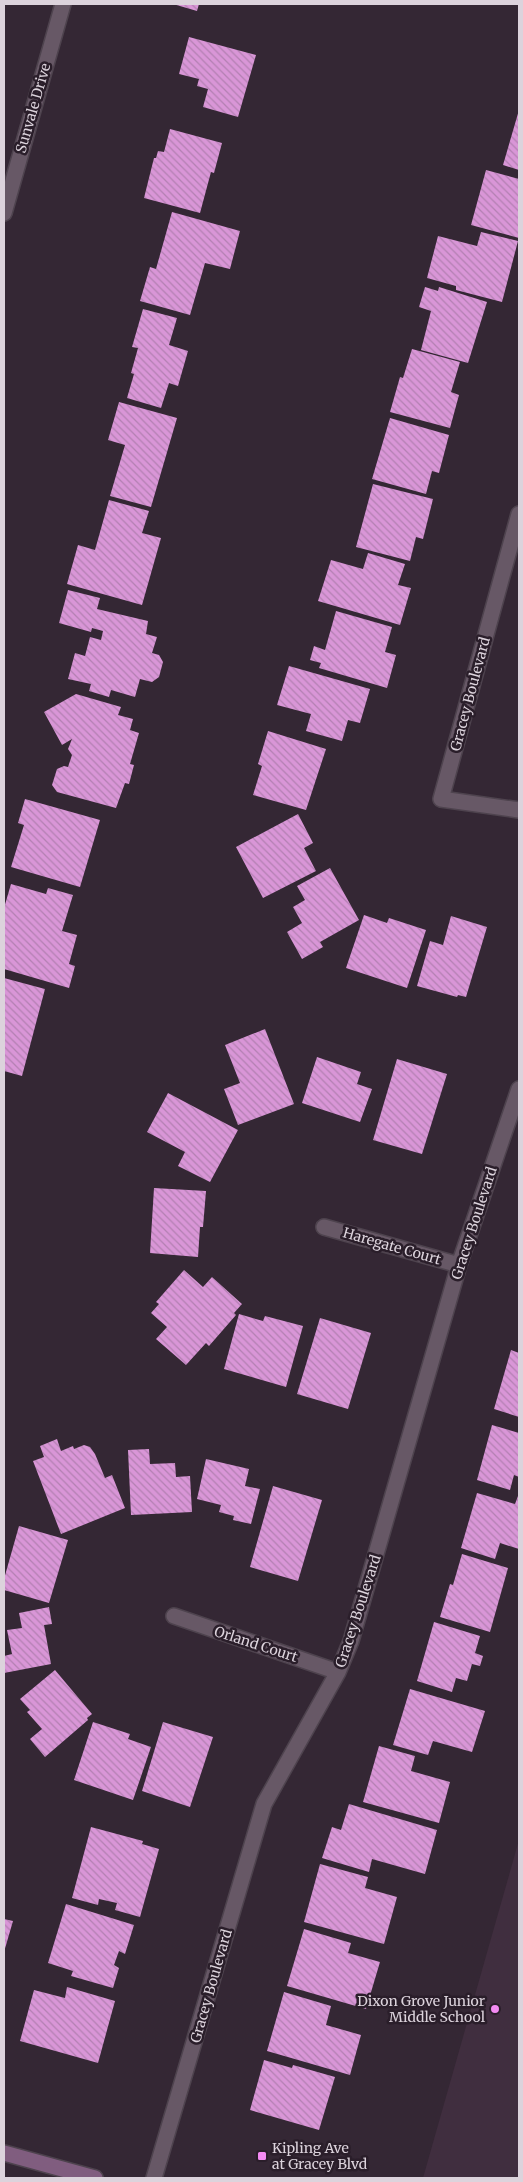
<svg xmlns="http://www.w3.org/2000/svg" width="523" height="2182" font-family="Merriweather,serif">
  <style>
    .built { fill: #402e3f }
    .building { fill: url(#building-back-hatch) }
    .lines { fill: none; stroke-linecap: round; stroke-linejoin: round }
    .minor-casing { stroke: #4e434e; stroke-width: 18 }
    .secondary-casing { stroke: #4e434e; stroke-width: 18 }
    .minor { stroke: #675866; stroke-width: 15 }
    .secondary { stroke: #805d7f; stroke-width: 15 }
    .poi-dot { fill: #f38af2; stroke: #2a1e2a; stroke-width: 2 }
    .labels { text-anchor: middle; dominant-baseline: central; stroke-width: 5; stroke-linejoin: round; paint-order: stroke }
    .street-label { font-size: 14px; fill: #dcd3dc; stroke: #2a1e2a }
    .poi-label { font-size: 14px; fill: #dcd3dc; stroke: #2a1e2a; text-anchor: end }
  </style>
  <defs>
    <pattern id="building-back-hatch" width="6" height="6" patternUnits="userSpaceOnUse" patternTransform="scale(1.25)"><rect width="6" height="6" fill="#d996d7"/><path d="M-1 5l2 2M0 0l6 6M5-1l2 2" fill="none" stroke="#b380b2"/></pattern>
  </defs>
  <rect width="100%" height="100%" fill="#342734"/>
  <!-- built -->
  <path class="built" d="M519 1840V2178H423Z"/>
  <!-- building -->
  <path class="building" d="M173 4H199L197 11Z
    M189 37 256 55 238 117 203 107 208 89 197 86 199 79 179 74Z
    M519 110V170L503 165Z
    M170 129 222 143 214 173 211 172 200 213 144 198 154 158H156L158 151 164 152Z
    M486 170 519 179V238L471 225Z
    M172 212 240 231 230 269 205 263 190 315 140 301 150 267 156 269Z
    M481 232 518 241 502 302 456 290V286L427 278 438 236 477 246Z
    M425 287 438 291 439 287 487 302 468 363 421 350 431 311 419 307Z
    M143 309 177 318 169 345 188 351 178 386 169 383 161 408 127 398 134 374 131 373 138 348 132 347Z
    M412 349 460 362 451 392 459 395 450 428 390 412 400 377 403 378Z
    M119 402 177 418 151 507 110 496 125 445 108 440Z
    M390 418 449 435 439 473 432 471 426 494 372 479Z
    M373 484 433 499 423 539 416 537 410 561 356 547Z
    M109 500 149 511 142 533 161 538 142 605 67 584 78 545 95 550Z
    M368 553 405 564 398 585 411 588 400 625 318 601 331 560 363 569Z
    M68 590 100 598 97 609 148 621 146 634 157 637 152 653 159 655 163 662 159 677 152 682 140 679 135 697 111 690 109 697 89 691 91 684 68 679 75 653 85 656 90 637 101 640 103 631 92 628 91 632 59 623Z
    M336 611 392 627 385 652 396 655 387 688 319 668 321 663 310 660 314 646 325 650Z
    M289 666 370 689 360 723 348 720 342 741 306 731 311 714 277 705Z
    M76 694 121 707 118 715 133 719 130 730 139 733 130 764 134 765 129 784 125 783 116 808 57 792 52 785 57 769 64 766 68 767 72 755 68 749 72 739 62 745 44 712Z
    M268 731 326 749 306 810 253 795 262 766 258 764Z
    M25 799 100 820 80 887 11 867 24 825 18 823Z
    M298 814 313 843 304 848 316 871 263 898 236 847Z
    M330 868 359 920 320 942 323 947 302 959 287 932 302 923 293 907 305 900 297 886Z
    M11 884 46 894 48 888 73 895 62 931 77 935 69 964 75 966 69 988 4 969V908Z
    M364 915 387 923 389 918 426 930 407 988 346 968Z
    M451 916 487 927 466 997 458 995 457 997 417 986 430 941 443 945Z
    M4 978 45 989 22 1076 4 1071Z
    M265 1029 294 1104 238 1125 224 1089 240 1083 225 1045Z
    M317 1057 361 1072 357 1084 372 1089 360 1122 302 1103Z
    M397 1059 447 1074 422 1154 373 1140Z
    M168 1093 238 1130 210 1182 178 1166 185 1152 147 1132Z
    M154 1188 206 1191 203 1227H200L198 1257 150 1253Z
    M184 1270 203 1287 212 1277 242 1304 234 1313 236 1315 209 1346 206 1343 186 1365 156 1339 167 1327 151 1313 159 1304 156 1302Z
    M239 1314 263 1321 265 1316 303 1326 286 1387 224 1369Z
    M320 1318 371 1333 348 1409 297 1394Z
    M511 1350 519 1353V1417L494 1409Z
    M492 1425 519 1433V1477L514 1475 510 1490 477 1480Z
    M57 1439 61 1451 73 1446 74 1449 84 1445 90 1447 95 1454 105 1478 112 1475 125 1508 61 1534 33 1461 44 1457 40 1446Z
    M149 1449 150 1464 175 1463 176 1477 190 1476 192 1512 131 1515 128 1450Z
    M206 1459 249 1469 245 1486 260 1489 251 1524 233 1520 234 1516 219 1512 221 1505 197 1499Z
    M273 1486 322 1500 298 1581 250 1567Z
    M477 1493 515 1504 518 1496H519V1549L500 1543 495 1559 461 1548Z
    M19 1526 68 1540 49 1603 4 1590V1579Z
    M462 1554 508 1568 490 1632 440 1617 450 1584 453 1585Z
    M49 1607 52 1624 44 1625 51 1664 4 1673V1656L12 1654 7 1630 22 1628 19 1613Z
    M434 1622 480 1636 475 1653 483 1656 480 1666 472 1664 467 1681 456 1678 452 1692 417 1681Z
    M55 1670 92 1714 87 1718 88 1720 45 1757 30 1739 42 1729 27 1712 30 1710 20 1699Z
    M410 1689 485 1711 472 1752 433 1741 428 1755 393 1745Z
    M93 1722 130 1734 128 1739 151 1747 133 1800 74 1780Z
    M163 1722 213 1737 190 1807 142 1791Z
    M379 1746 415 1756 411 1771 450 1782 439 1823 363 1802Z
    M349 1804 437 1830 425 1874 372 1859 369 1872 322 1858 332 1827 341 1830Z
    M91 1827 143 1841 142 1844 159 1849 140 1917 115 1910 117 1903 99 1899 98 1905 72 1898Z
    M320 1864 368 1877 365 1888 397 1897 384 1944 304 1922Z
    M66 1904 134 1925 125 1954 119 1951 114 1965 119 1968 113 1988 71 1976 73 1971 48 1963Z
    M4 1919 13 1921 4 1952Z
    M304 1929 351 1943 348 1953 380 1962 366 2009 287 1986Z
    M67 1987 115 2001 98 2063 20 2041 34 1990 65 1998Z
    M284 1992 331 2006 326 2025 361 2035 350 2075 267 2051Z
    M264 2060 292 2068 293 2065 335 2077 319 2130 250 2110Z"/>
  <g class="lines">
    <defs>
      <path id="minor" d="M4 213 63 4
        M519 514 441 799 519 810
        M324 1227 459 1265
        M174 1616 338 1672
        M154 2178 264 1804 338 1672 351 1641 459 1265 519 1089"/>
      <path id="secondary" d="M4 2153 95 2178"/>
    </defs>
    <!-- minor casing -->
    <use href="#minor" class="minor-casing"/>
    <!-- secondary casing -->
    <use href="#secondary" class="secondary-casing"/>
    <!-- minor -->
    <use href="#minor" class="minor"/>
    <!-- secondary -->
    <use href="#secondary" class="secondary"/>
  </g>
  <!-- markers -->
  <g class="poi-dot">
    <circle cx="495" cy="2009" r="5"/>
    <rect x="257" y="2151" width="10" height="10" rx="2.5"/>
  </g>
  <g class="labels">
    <!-- street labels -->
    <g class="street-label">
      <text transform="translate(33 108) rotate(-74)">Sunvale Drive</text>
      <text transform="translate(470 694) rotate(-75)">Gracey Boulevard</text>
      <text transform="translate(474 1223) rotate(-72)">Gracey Boulevard</text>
      <text transform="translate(392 1246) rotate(16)">Haregate Court</text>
      <text transform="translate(358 1611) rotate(-72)">Gracey Boulevard</text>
      <text transform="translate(256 1644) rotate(18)">Orland Court</text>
      <text transform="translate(211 1986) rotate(-74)">Gracey Boulevard</text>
    </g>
    <!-- poi labels -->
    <g class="poi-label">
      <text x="485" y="2001">Dixon Grove Junior<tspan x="485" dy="16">Middle School</tspan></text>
      <text x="272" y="2148" text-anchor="start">Kipling Ave<tspan x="272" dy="16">at Gracey Blvd</tspan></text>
    </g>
  </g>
  <!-- border -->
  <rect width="523" height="2182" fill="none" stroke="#dcd3dc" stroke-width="10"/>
</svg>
